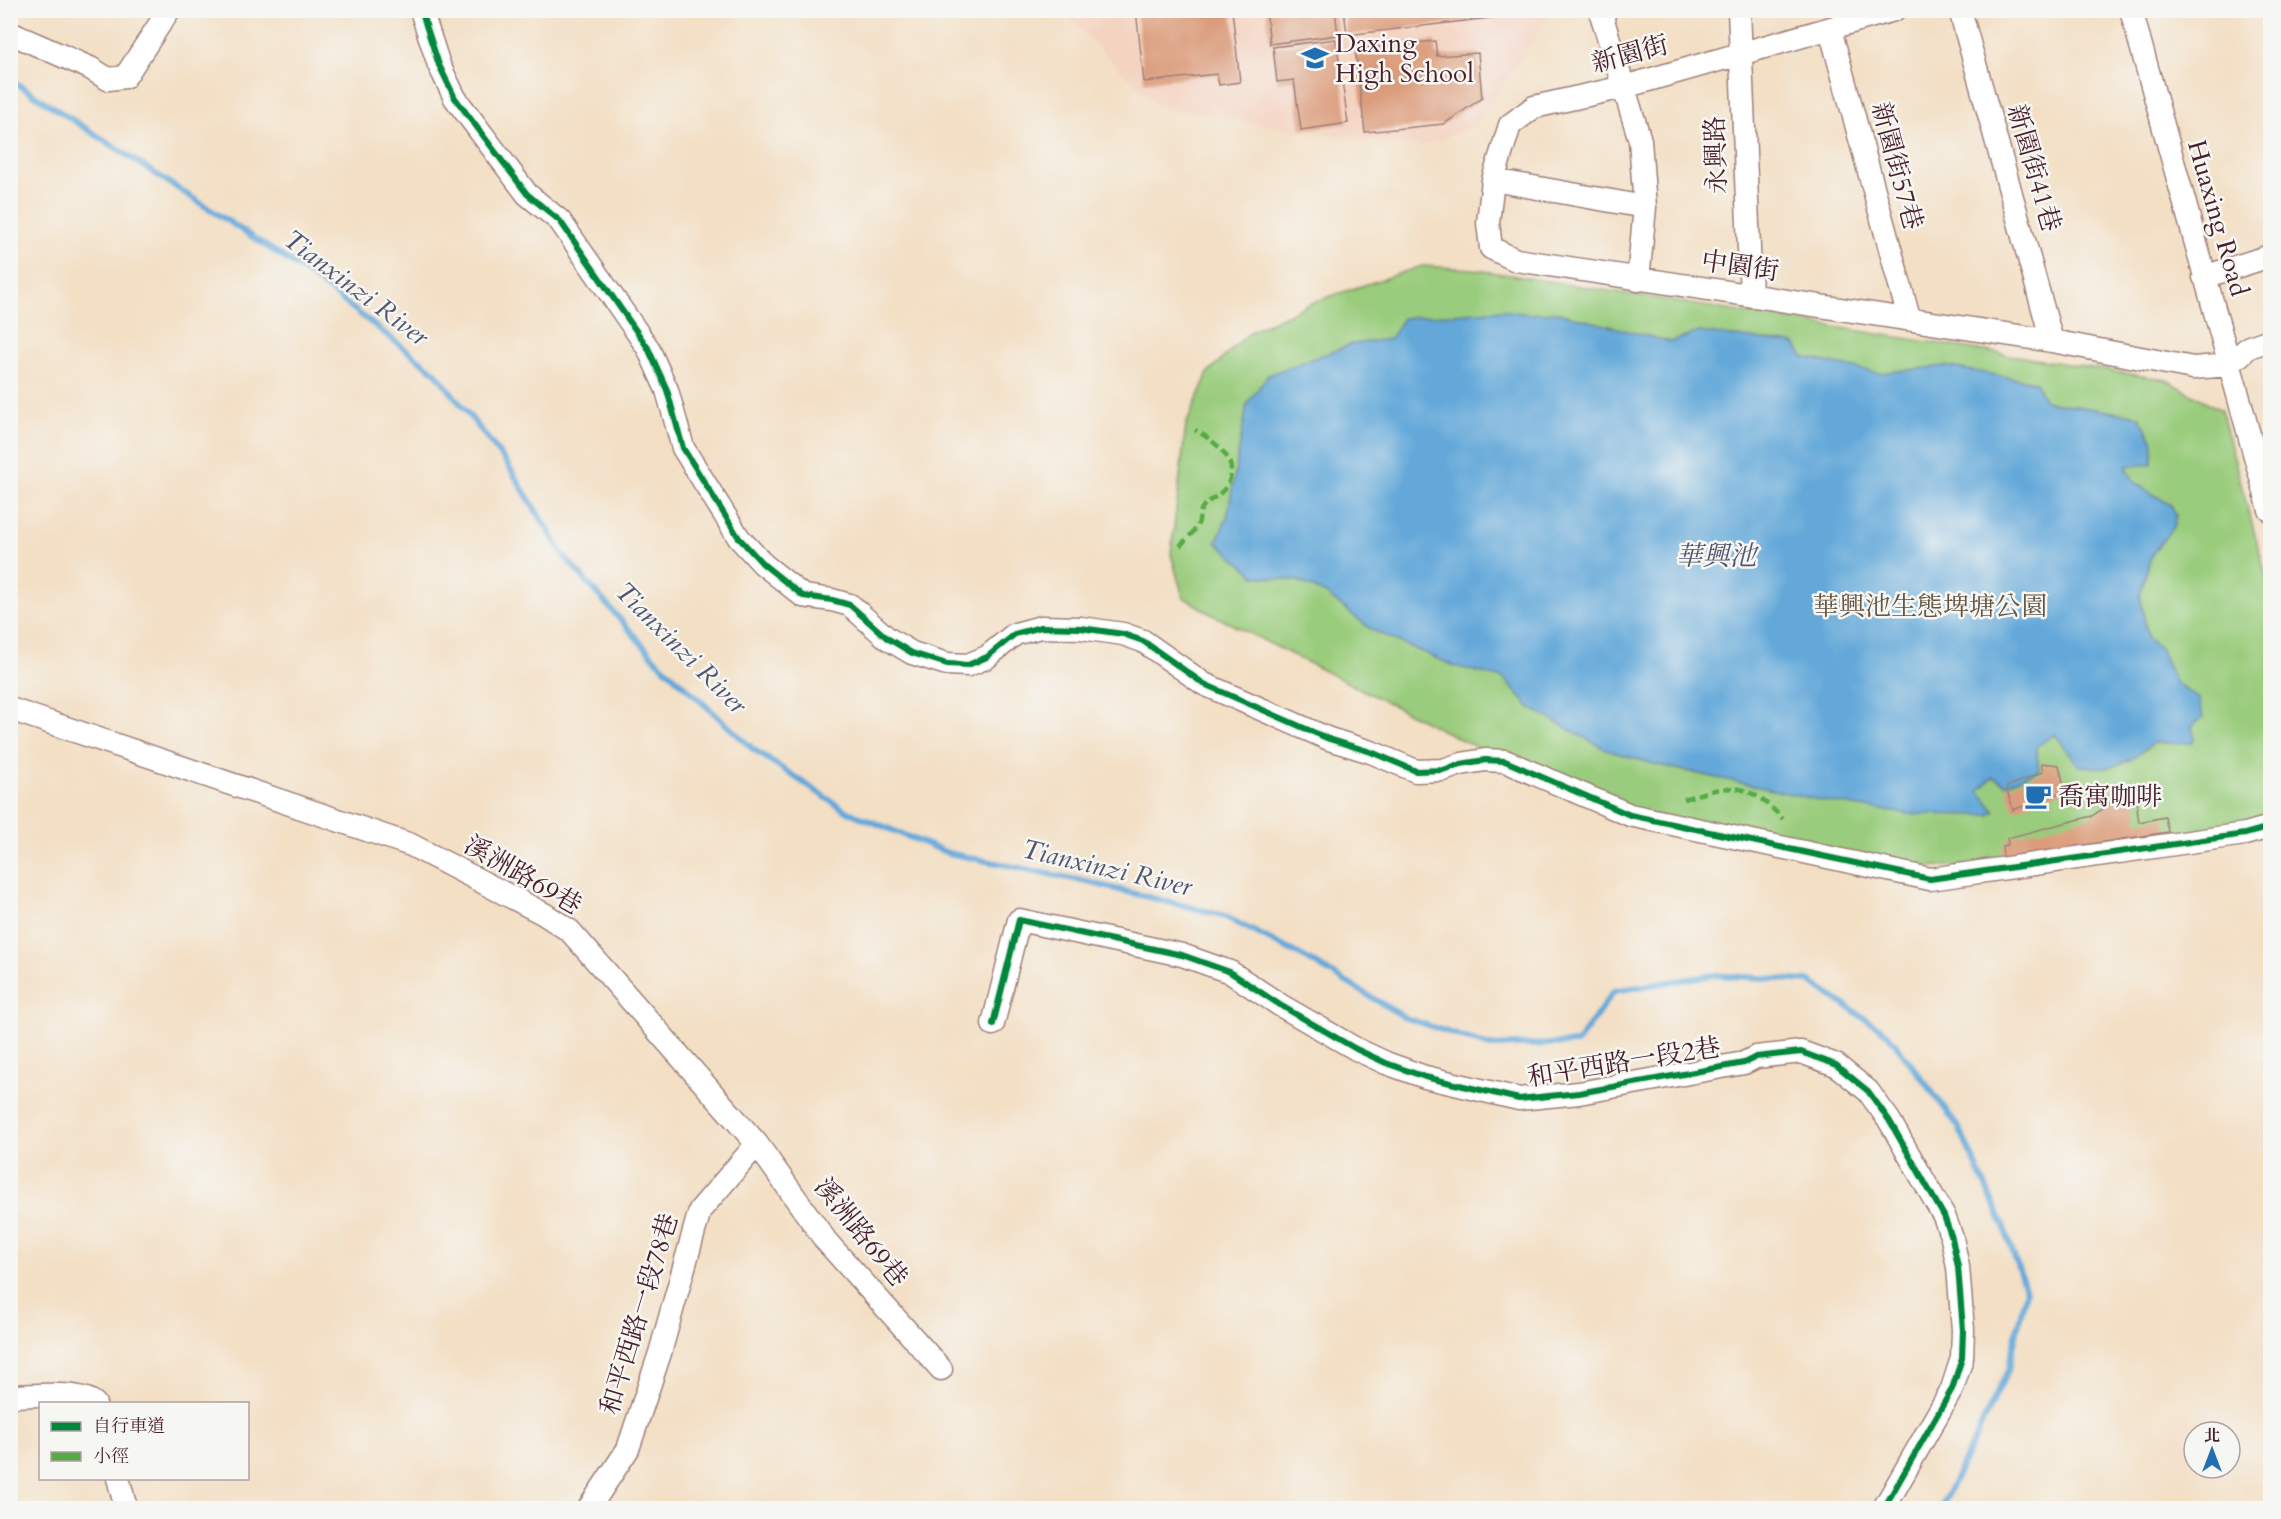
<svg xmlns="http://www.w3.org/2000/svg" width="2281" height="1519" font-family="Cardo,'Noto Serif TC',serif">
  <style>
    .built { fill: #f4d3c1 }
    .green { fill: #99cc7c; stroke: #727654; stroke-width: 1.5 }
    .water { fill: #64a8d9; stroke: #576482; stroke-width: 1.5 }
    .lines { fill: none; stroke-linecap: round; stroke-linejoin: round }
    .stream { stroke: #64a8d9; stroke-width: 6 }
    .building { fill: #db9c7c }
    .minor-casing { stroke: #9e7f78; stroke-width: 25 }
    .minor { stroke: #fff; stroke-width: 22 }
    .quiet { stroke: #57aa44; stroke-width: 4.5; stroke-dasharray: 9 4.5; stroke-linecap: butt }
    .cycleway-casing { stroke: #f6f6f2; stroke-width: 10 }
    .cycleway { stroke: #00873e; stroke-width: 6 }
    .labels { text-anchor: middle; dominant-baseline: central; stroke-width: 5; stroke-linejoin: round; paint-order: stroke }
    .poi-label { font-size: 26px; fill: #4a1f2b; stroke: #f6f6f2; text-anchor: start }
    .street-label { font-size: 26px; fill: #4a1f2b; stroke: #f6f6f2 }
    .park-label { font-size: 26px; fill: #625343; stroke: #f6f6f2 }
    .water-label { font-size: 27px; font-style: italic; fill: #545671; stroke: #f6f6f2 }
  </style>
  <rect width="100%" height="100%" fill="#f6f6f2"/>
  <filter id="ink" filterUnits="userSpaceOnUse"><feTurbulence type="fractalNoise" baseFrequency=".0167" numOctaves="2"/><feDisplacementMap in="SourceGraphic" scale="12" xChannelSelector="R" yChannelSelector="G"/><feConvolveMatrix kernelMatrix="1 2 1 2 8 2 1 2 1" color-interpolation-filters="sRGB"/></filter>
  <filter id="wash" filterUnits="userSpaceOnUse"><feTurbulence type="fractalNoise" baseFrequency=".008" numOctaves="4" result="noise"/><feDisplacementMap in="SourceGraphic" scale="24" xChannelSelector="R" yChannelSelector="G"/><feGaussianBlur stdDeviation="1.35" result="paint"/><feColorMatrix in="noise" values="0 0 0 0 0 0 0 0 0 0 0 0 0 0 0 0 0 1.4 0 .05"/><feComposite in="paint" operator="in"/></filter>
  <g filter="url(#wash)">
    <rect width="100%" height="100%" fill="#f3dfc4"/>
    <!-- built -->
    <path class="built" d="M1062 11H1553L1476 126 1422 146 1296 131 1157 106Z"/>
    <!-- green -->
    <path class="green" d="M1422 266 1472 269 2167 380 2221 410 2270 590V817L2232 828 1961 866 1905 867 1637 813 1480 749 1211 614 1183 597 1171 554 1186 425 1208 373 1250 332 1316 301Z"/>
    <!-- water -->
    <path class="water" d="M1503 310 1529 314 1555 312 1671 342 1699 332 1795 344 1803 357 1879 373 1945 366 2036 382 2045 401 2139 416 2153 441 2152 464 2126 466 2135 483 2171 505 2176 515 2173 527 2151 556 2140 594 2148 639 2160 648 2175 682 2199 699 2203 718 2192 726 2195 738 2192 743H2154L2130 760 2108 768 2079 766 2055 734 2036 747 2039 770 2006 784 1993 777 1979 791 1995 811 1989 815 1907 814 1823 801 1654 764 1609 751 1530 708 1503 678 1454 666 1372 630 1326 594 1299 581 1255 576 1216 542 1227 518 1247 404 1268 375 1352 344 1390 339 1403 318Z"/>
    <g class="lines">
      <!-- stream -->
      <path class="stream" d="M10 79 303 270 436 373 506 462 564 556 656 660 753 749 846 811 948 853 1083 881 1222 915 1306 958 1406 1018 1490 1046 1577 1043 1614 991 1713 975 1809 981 1888 1034 1958 1126 2003 1224 2026 1291 2008 1370 1941 1508"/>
    </g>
    <g id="blocks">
      <!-- building -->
      <path class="building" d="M1136 10H1232L1240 82 1219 85 1217 74 1144 82Z
        M1266 10H1335L1338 35 1270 44Z
        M1344 10H1523V14L1347 35Z
        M1336 39 1348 123 1301 130 1294 80 1277 82 1273 47Z
        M1435 41 1437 56 1478 53 1482 98 1444 124 1365 132 1355 49Z
        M2041 763 2059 765 2065 791 2013 810 2006 787 2043 772Z
        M2126 792 2136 802 2139 822 2165 817 2168 832 2003 858 2002 846 2008 845 2007 838 2092 816Z"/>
    </g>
  </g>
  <g filter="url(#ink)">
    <use href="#blocks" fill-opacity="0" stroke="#9e7f78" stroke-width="1.5"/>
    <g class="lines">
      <defs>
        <path id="minor" d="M421 10 439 65 455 98 527 194 560 221 648 348 667 390 683 448 739 538 763 564 803 596 832 600 850 605 887 638 912 653 947 664 968 665 987 657 1015 634 1041 627 1081 628 1123 634 1143 641 1204 684 1329 739 1371 752 1416 771 1443 770 1461 764 1485 760 1505 761 1630 815 1930 879 2245 834 2270 827
          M1606 10 1602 17 1640 140 1645 207 1638 280
          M1739 10 1751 296
          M1894 10 1624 87 1534 107 1510 125 1493 180 1488 223 1491 248 1516 260 2052 341 2193 368 2229 365 2249 347 2270 340
          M1960 10 2052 341
          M2131 10 2270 510
          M1830 29 1909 318
          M10 33 90 68 108 79 125 77 169 10
          M1493 180 1645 207
          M2204 277 2270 256
          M10 709 411 845 544 914 570 931 757 1144 826 1241 941 1369
          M993 1024 1019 920 1182 955 1230 972 1280 1005 1356 1049 1386 1063 1425 1077 1519 1099 1579 1093 1744 1063 1756 1057 1801 1052 1836 1065 1868 1091 1889 1120 1944 1216 1952 1238 1958 1267 1963 1330 1962 1358 1952 1389 1884 1508
          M10 1396C30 1396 82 1390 95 1404
          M118 1478 126 1508
          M589 1508 628 1449 660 1353 700 1210 757 1144"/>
      </defs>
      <!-- minor casing -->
      <use href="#minor" class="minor-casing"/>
      <!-- minor -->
      <use href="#minor" class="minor"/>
      <!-- quiet -->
      <path class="quiet" d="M1180 546C1186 539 1194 533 1198 524 1200 520 1199 514 1201 510 1205 501 1219 497 1225 488 1244 463 1215 441 1195 430
        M1684 799C1733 783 1746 781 1783 819"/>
      <defs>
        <path id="cycleway" d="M421 10 439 65 455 98 527 194 560 221 648 348 667 390 683 448 739 538 763 564 803 596 832 600 850 605 887 638 912 653 947 664 968 665 987 657 1015 634 1041 627 1081 628 1123 634 1143 641 1204 684 1329 739 1371 752 1416 771 1443 770 1461 764 1485 760 1505 761 1630 815 1930 879 2245 834 2270 827
          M993 1024 1019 920 1182 955 1230 972 1280 1005 1356 1049 1386 1063 1425 1077 1519 1099 1579 1093 1744 1063 1756 1057 1801 1052 1836 1065 1868 1091 1889 1120 1944 1216 1952 1238 1958 1267 1963 1330 1962 1358 1952 1389 1884 1508"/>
      </defs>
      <!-- cycleway casing -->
      <use href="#cycleway" class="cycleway-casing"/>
      <!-- cycleway -->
      <use href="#cycleway" class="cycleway"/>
    </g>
  </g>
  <!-- icons -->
  <defs>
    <symbol id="school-bare" viewBox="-9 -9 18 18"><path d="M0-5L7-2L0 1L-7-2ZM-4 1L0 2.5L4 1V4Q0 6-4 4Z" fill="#1f6fb2" stroke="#f6f6f2" stroke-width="2.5" paint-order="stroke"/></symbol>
    <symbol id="cafe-bare" viewBox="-9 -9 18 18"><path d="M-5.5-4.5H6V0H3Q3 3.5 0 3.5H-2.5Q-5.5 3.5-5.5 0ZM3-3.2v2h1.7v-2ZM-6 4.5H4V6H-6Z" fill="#1f6fb2" stroke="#f6f6f2" stroke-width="2.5" paint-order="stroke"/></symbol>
  </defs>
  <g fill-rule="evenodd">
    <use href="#school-bare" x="1296" y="39" width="38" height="38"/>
    <use href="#cafe-bare" x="2019" y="777" width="38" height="38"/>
  </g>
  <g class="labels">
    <!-- poi labels -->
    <g class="poi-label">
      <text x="1335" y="43">Daxing<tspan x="1335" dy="30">High School</tspan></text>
      <text x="2058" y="796">喬寓咖啡</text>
    </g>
    <!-- street labels -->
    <g class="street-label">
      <text transform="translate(1630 54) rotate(-15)">新園街</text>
      <text transform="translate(1716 155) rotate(-92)">永興路</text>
      <text transform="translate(1897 166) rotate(75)">新園街57巷</text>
      <text transform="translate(2034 168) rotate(74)">新園街41巷</text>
      <text transform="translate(2218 218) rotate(74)">Huaxing Road</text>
      <text transform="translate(1740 266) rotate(8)">中園街</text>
      <text transform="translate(523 875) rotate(30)">溪洲路69巷</text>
      <text transform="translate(1624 1062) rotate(-9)">和平西路一段2巷</text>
      <text transform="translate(861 1232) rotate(51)">溪洲路69巷</text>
      <text transform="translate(639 1314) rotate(-73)">和平西路一段78巷</text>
    </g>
    <!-- park labels -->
    <g class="park-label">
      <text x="1930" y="606">華興池生態埤塘公園</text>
    </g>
    <!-- water labels -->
    <g class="water-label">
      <text transform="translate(356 288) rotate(37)">Tianxinzi River</text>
      <text x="1716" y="556">華興池</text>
      <text transform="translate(681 648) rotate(45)">Tianxinzi River</text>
      <text transform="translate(1107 868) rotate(13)">Tianxinzi River</text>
    </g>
  </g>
  <!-- margin -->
  <rect width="2281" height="1519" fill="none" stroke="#f6f6f2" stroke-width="36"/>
  <!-- legend -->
  <rect x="39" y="1402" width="210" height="78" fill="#f6f6f2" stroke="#b1a0a2" stroke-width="1.5"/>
  <rect x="51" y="1422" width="30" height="9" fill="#00873e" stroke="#b1a0a2" stroke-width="1.5"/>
  <text x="93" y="1432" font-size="18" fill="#4a1f2b">自行車道</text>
  <rect x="51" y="1452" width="30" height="9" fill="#57aa44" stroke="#b1a0a2" stroke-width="1.5"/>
  <text x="93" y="1462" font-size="18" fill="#4a1f2b">小徑</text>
  <!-- north arrow -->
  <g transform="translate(2212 1450)"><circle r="28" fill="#f6f6f2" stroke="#b1a0a2" stroke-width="1.5"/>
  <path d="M0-4.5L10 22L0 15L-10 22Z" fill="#1f6fb2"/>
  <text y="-9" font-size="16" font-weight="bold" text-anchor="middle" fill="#4a1f2b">北</text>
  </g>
</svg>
